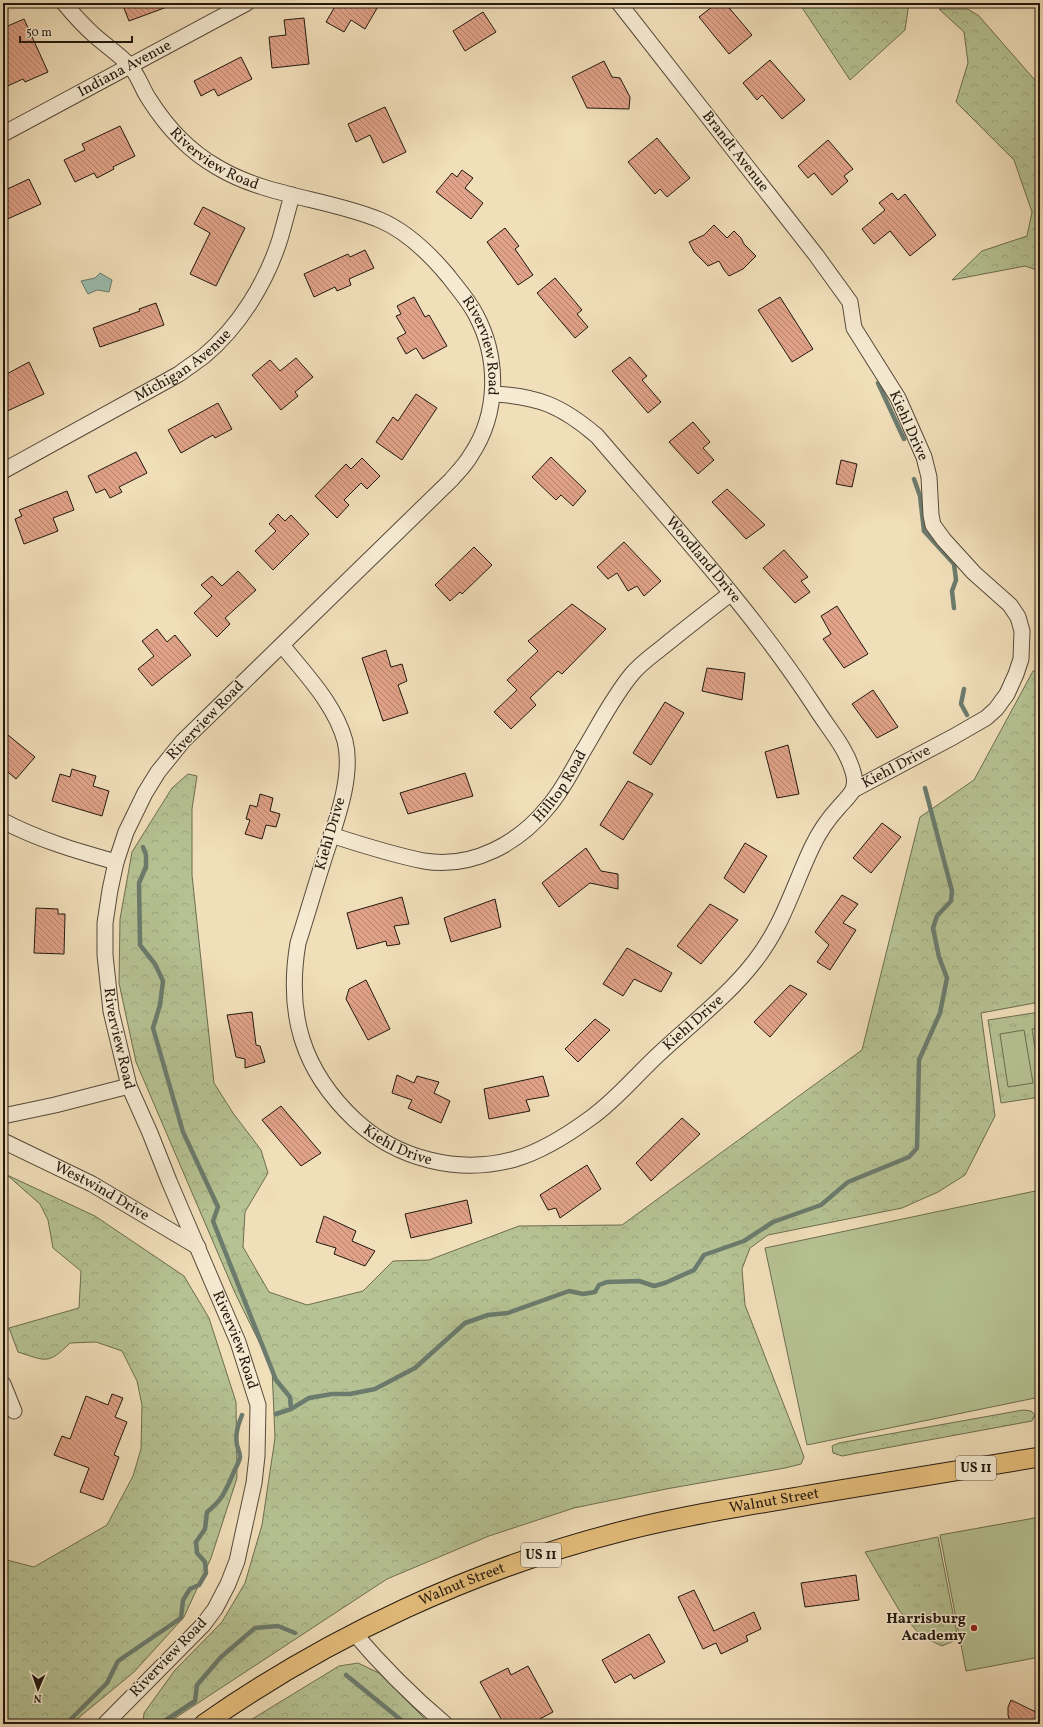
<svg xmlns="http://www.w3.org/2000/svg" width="1043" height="1727" font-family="Vollkorn,serif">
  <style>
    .forest { fill: url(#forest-crowns); stroke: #6c6d50 }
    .park { fill: url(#park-tufts); stroke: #6c6d50 }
    .pitch { fill: #b6c293; stroke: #6c6d50 }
    .water { fill: #9bbdad; stroke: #6b7b6d }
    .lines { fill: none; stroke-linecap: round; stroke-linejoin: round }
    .stream { stroke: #6b7b6d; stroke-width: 4.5 }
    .building { fill: url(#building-back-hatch); stroke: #22180e }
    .minor-casing { stroke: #564a39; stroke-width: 17 }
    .major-casing { stroke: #22180e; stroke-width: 21 }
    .minor { stroke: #f6ead2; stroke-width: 15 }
    .major { stroke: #e8c07d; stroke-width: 19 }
    .poi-dot { fill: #8f2418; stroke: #f6ead2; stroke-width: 1.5 }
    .labels { text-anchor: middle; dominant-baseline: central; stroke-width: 3; stroke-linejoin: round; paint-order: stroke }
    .shield { fill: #f6ead2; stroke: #625749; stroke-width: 1 }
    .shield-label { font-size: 14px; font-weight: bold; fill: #22180e }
    .street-label { font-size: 15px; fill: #22180e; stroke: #f6ead2 }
    .poi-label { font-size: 15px; font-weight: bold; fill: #22180e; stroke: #f6ead2; text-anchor: end }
  </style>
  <defs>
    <pattern id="forest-crowns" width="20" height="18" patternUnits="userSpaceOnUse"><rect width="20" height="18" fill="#b6c293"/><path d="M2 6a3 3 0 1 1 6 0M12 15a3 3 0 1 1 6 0" fill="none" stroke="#9ca67e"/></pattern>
    <pattern id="park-tufts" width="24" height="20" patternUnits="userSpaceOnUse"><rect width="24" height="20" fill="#b6c293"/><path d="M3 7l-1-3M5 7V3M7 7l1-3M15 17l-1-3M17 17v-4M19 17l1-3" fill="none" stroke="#9ca67e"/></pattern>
    <pattern id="building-back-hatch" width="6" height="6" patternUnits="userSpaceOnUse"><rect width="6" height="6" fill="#e0a288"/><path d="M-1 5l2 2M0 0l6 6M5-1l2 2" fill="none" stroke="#b5836e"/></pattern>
  </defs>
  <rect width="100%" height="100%" fill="#f1dfba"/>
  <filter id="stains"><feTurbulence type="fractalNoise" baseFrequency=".005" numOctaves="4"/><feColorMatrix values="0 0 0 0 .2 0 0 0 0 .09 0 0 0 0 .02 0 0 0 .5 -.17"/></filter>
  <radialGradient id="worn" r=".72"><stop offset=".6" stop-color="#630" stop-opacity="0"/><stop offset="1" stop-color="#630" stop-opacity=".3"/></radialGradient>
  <!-- forest -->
  <path class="forest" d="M799 3H909L905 30 850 80Z
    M939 9H968L979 16 1040 86V271L1025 266 952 280 982 251 1027 236 1032 212 1014 160 956 102 968 63 964 32Z
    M1033 671H1040V1002L981 1013 995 1116 965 1175 938 1192 902 1208 768 1235 750 1248 742 1269 745 1305 801 1449 804 1457 801 1464 785 1468 666 1489 574 1508 489 1536 387 1579 166 1724H143L144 1713 175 1670 222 1622 245 1583 262 1525 275 1438 272 1368 235 1293 136 1062 119 983 120 919 132 852 172 788 188 774 197 776 192 809V875L214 1083 233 1113 261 1150 268 1173 245 1212 243 1247 269 1292 307 1305 363 1291 393 1261 429 1260 519 1226 622 1225 862 1050 920 817 974 780Z
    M7 1175 95 1216 184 1276 209 1318 236 1402 237 1478 211 1558 184 1617 134 1672 71 1724H3V1559L34 1567 107 1525 133 1476 141 1449 142 1405 137 1381 122 1351 96 1342 70 1343C48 1365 46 1361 18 1352L9 1328 79 1308 81 1271 53 1248 48 1220 40 1204Z
    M1023 1410 1031 1411 1035 1415 1032 1421 842 1456 833 1453 832 1446 839 1443Z
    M358 1663 379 1673 430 1724H244L339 1666Z"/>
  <!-- park -->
  <path class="park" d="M1040 1012V1097L1001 1103 988 1020Z
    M938 1537 958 1639 942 1646 921 1636 899 1610 865 1552Z"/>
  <!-- pitch -->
  <path class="pitch" d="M1040 1028V1080L1032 1029Z
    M1024 1030 1033 1083 1008 1087 1000 1034Z
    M1040 1190V1397L807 1445 765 1248Z
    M1040 1517V1657L966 1671 940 1535Z"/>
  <!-- water -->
  <path class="water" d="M100 273 112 280 109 292 97 290 88 294 81 281 95 278Z"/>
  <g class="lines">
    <!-- stream -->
    <path class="stream" d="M878 383 904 439
      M914 479 920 496 924 531 954 564 956 580 952 591 954 608
      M964 689 961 704 967 715
      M143 847 146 855V867L139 883 140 945 155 964 163 981 160 1005 153 1028 183 1132 218 1207 213 1221 276 1380 290 1397 291 1409
      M276 1414 291 1409 309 1398 332 1394H350L375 1389 415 1368 465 1323 488 1315 508 1313 569 1291 583 1294 595 1292 599 1285 607 1282 639 1281 654 1286 665 1283 694 1270 704 1255 744 1241 773 1222 821 1205 848 1182 909 1157 917 1148 919 1060 940 1013 947 978 939 957 933 928 937 916 951 901 952 891 925 788
      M346 1675 406 1724
      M66 1724 107 1683 118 1661 181 1618 183 1600 190 1589 199 1585 206 1573 205 1562 197 1553 196 1542 205 1529 207 1512C222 1500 225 1492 233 1474 235 1468 239 1464 240 1457 240 1453 238 1449 237 1445 235 1434 238 1425 242 1415
      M160 1724 195 1701 197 1685 221 1657 255 1628 278 1626 295 1633"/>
  </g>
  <!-- building -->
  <path class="building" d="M122 3H174L175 4 129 21Z
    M337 3H380L365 29 351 20 344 32 326 22Z
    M717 3H725L752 35 729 54 699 17Z
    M483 12 496 32 465 51 453 31Z
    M304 18 309 64 272 68 269 37 286 35 284 20Z
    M24 19 48 72 25 82 23 79 3 88V28Z
    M241 57 252 79 218 96 214 89 201 96 194 81Z
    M770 60 805 100 782 119 762 95 757 100 743 83Z
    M604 61 612 77 620 78 630 97 629 109 587 108 572 77Z
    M385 107 406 152 383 163 370 135 356 142 348 124Z
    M120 126 135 156 113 167 114 169 97 178 94 173 75 182 64 160 85 150 82 144Z
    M657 138 690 178 667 197 660 189 655 194 628 162Z
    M828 140 853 169 844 176 848 181 832 195 814 173 808 178 798 166Z
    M462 170 473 178 465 188 483 203 471 219 436 192 452 173 457 177Z
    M29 179 41 204 3 221V191Z
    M892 193 898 200 905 194 936 235 910 256 890 231 874 244 862 229 885 210 879 203Z
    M203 207 245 228 216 286 190 274 210 233 194 224Z
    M714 225 727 238 734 231 741 238 744 244 756 256 743 269 729 276 724 270 719 261 708 266 694 252 689 242 704 235Z
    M505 228 519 246 515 249 533 275 518 285 487 242Z
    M365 250 374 268 349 279 351 285 337 291 335 287 314 297 304 274 348 254 350 257Z
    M555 278 582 310 577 314 588 327 575 338 537 293Z
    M414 297 425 317 429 315 447 346 423 359 416 348 406 354 397 338 406 333 396 316 401 314 397 306Z
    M780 297 813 349 792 362 758 310Z
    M156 303 164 325 100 347 93 328 140 311 139 309Z
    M630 357 647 376 642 380 661 402 648 413 612 371Z
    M296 358 313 377 295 392 298 396 281 410 252 375 270 360 280 371Z
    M29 362 44 394 3 413V376Z
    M416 394 437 408 402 460 376 442 393 417 398 421Z
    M218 403 232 429 215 438 213 435 181 453 168 430Z
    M693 422 710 442 703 448 714 460 698 474 669 442Z
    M136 452 147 473 119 487 122 492 110 498 105 489 96 493 88 476Z
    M551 457 586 491 573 506 561 495 556 500 532 477Z
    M362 458 380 476 367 489 361 483 344 500 349 505 337 518 315 496 346 464 351 469Z
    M841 460 857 464 852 487 836 484Z
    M727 489 765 525 746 539 712 502Z
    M67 491 74 510 53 518 58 531 24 544 15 519 22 516 19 510Z
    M278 514 285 521 291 515 309 534 273 570 255 551 276 531 269 524Z
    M624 542 661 581 644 596 637 586 628 591 617 573 608 579 597 567Z
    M474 547 492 565 462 594 460 592 450 601 435 585Z
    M784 550 808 577 801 581 810 592 795 603 763 568Z
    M238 571 256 590 225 618 230 624 217 637 194 613 212 596 201 585 212 576 222 586Z
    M572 604 606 629 562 674 558 671 530 698 536 705 511 729 494 712 517 690 507 680 538 651 528 641Z
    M837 606 868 654 844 668 823 639 831 634 821 616Z
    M157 629 167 642 175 635 191 655 152 686 138 669 154 656 142 641Z
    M386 650 391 667 402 664 407 681 398 685 408 713 383 721 362 658Z
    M707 668 745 673 742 700 702 691Z
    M873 690 898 727 877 738 852 704Z
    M665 702 684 713 651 765 633 753Z
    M3 731 35 757 16 779 3 768Z
    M788 745 799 794 777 798 765 752Z
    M72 769 96 776 93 786 109 791 102 816 52 801 60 774 70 777Z
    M465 773 473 796 408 814 400 793Z
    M628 781 653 794 623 840 600 825Z
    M260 794 273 798 270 811 280 814 276 827 266 825 262 839 245 834 250 820 246 819 250 805 257 807Z
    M882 823 901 837 871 873 853 858Z
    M745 843 767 856 744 893 724 878Z
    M586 848 601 871 618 874V889L590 883 559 907 542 883Z
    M842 895 858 904 843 923 856 930 830 970 817 962 829 945 815 932Z
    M402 897 409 924 394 926 400 944 387 946 386 941 357 949 347 913Z
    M495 899 501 927 451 942 444 918Z
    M710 904 738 920 701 964 677 946Z
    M36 908 58 909V914H65L64 954 34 953Z
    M627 948 672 973 661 992 634 979 623 996 603 984Z
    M366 980 390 1029 368 1040 346 999 349 989Z
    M790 985 807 994 770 1037 754 1022Z
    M252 1012 256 1045 260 1046 265 1062 245 1068V1059L236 1057 227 1015Z
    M595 1019 610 1030 578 1062 565 1049Z
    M397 1075 414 1083 417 1076 439 1082 434 1093 450 1101 441 1123 408 1108 412 1100 392 1093Z
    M543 1076 549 1096 526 1100 530 1111 489 1119 484 1089Z
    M281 1106 321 1153 301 1166 262 1120Z
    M682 1118 700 1134 651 1181 636 1163Z
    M587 1165 601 1189 560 1218 556 1208 548 1210 540 1195Z
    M467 1200 472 1223 411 1238 405 1214Z
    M324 1216 356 1231 352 1241 375 1251 365 1266 334 1254 336 1248 316 1242Z
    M112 1394 123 1398 115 1417 127 1422 114 1455 119 1457 103 1500 80 1492 89 1468 54 1455 62 1436 70 1439 86 1396 108 1405Z
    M856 1575 859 1600 805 1607 801 1583Z
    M694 1590 714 1631 754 1612 761 1629 746 1636 748 1641 721 1654 716 1643 703 1649 678 1597Z
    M649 1634 665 1662 634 1679 631 1674 615 1683 602 1660Z
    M528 1666 553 1712 530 1724H504L480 1682 508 1668 511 1675Z
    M1011 1700 1040 1714V1724H1011L1008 1715V1707Z"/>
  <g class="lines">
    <defs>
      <g id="minor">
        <path id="s1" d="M64 3C73 14 83 25 94 35 105 45 119 54 129 65 138 74 142 89 149 99 166 126 189 151 217 167 267 197 327 198 380 220 408 232 430 254 449 277 458 289 469 301 476 315 499 358 499 413 471 455 466 464 458 472 451 480L183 741 158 772 145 793 126 832 116 862 110 890 105 923V955L111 1011 129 1086 150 1133 169 1181 238 1342 258 1405 257 1456 254 1483 237 1561 228 1584 215 1609 203 1625 105 1724"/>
        <path id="s2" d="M3 134 247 3"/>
        <path id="s3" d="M493 394C538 396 562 406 597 436 672 524 752 610 815 707 828 728 846 747 853 772 855 778 855 784 853 790"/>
        <path id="s4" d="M3 471 179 374C187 368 196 362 204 356 239 327 266 283 280 239 284 225 288 210 292 195"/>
        <path id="s5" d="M282 645C305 674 335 704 345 741 354 777 335 824 324 859 315 887 307 915 298 943 286 1014 302 1070 355 1120 397 1159 459 1175 515 1159 543 1151 569 1134 592 1117 617 1099 637 1074 660 1053 692 1023 728 996 755 961 783 925 793 887 812 847 819 832 828 819 839 807 844 801 849 797 853 790L953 737 986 718 996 709 1007 694 1016 674 1021 659 1022 631 1018 617 1010 605 974 573 944 540 933 525 931 515 929 477 924 457 898 398 854 328 850 302 816 255 619 3"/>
        <path d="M3 821C39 840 77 851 116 862"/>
        <path id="s6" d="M331 835C362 845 393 855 424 861 473 869 519 843 548 807 562 791 572 771 582 753 598 727 612 698 632 674 641 663 653 655 664 646 686 628 708 611 730 594"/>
        <path d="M3 1116 55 1105 129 1086"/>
        <path id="s7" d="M3 1141 92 1184 198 1247"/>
        <path d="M3 1384 14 1411"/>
        <path d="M354 1633C382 1666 412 1696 445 1724"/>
      </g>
      <g id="major">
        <path id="s8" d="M204 1724C330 1636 473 1569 623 1531 686 1515 751 1505 815 1494 890 1481 965 1469 1040 1457"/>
      </g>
    </defs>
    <!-- minor casing -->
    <use href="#minor" class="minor-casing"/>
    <!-- major casing -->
    <use href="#major" class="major-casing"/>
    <!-- minor -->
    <use href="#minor" class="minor"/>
    <!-- major -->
    <use href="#major" class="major"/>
  </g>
  <!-- markers -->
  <circle class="poi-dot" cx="974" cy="1628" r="4"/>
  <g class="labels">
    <!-- shield labels -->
    <g class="shield">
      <rect x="956" y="1456" width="40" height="24" rx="3"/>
      <rect x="521" y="1543" width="40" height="24" rx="3"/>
    </g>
    <g class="shield-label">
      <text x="976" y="1468">US 11</text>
      <text x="541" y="1555">US 11</text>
    </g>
    <!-- street labels -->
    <g class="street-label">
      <text stroke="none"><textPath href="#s2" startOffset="138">Indiana Avenue</textPath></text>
      <text transform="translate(735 152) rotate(52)">Brandt Avenue</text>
      <text stroke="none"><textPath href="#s1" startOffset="220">Riverview Road</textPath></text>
      <text stroke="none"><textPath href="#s1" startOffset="567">Riverview Road</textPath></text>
      <text stroke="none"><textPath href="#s4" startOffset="209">Michigan Avenue</textPath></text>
      <text transform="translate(908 426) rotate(66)">Kiehl Drive</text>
      <text stroke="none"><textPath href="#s3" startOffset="278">Woodland Drive</textPath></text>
      <text transform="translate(206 721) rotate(-46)">Riverview Road</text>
      <text stroke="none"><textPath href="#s5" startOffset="1253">Kiehl Drive</textPath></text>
      <text stroke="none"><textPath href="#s6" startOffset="262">Hilltop Road</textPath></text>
      <text transform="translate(331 834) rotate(-74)">Kiehl Drive</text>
      <text stroke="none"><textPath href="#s5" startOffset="918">Kiehl Drive</textPath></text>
      <text stroke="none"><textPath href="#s1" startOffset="1407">Riverview Road</textPath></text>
      <text stroke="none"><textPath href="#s5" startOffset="570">Kiehl Drive</textPath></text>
      <text stroke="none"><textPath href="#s7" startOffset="111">Westwind Drive</textPath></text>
      <text stroke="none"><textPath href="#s1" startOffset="1731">Riverview Road</textPath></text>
      <text stroke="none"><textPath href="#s8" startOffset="618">Walnut Street</textPath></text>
      <text stroke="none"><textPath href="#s8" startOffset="294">Walnut Street</textPath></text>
      <text transform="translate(169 1658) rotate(-46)">Riverview Road</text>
    </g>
    <!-- poi labels -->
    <g class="poi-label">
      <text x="966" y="1619">Harrisburg<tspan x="966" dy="17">Academy</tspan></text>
    </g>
  </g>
  <!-- margin -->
  <rect width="1043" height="1727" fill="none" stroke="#f1dfba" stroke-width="16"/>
  <rect x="4" y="4" width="1035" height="1719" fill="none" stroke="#22180e" stroke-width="2"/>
  <rect x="8" y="8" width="1027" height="1711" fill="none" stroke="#22180e"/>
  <!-- north arrow -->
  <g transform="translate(38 1689) rotate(182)" stroke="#f6ead2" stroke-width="3" paint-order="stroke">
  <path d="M0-3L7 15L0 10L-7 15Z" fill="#22180e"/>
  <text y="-6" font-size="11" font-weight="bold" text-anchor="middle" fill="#22180e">N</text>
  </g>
  <!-- scale -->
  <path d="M20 36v6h112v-6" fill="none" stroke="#22180e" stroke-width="2"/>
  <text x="26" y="36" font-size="12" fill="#22180e" stroke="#f6ead2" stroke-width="3" paint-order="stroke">50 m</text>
  <rect width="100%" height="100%" filter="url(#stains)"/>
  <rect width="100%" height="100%" fill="url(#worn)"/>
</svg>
